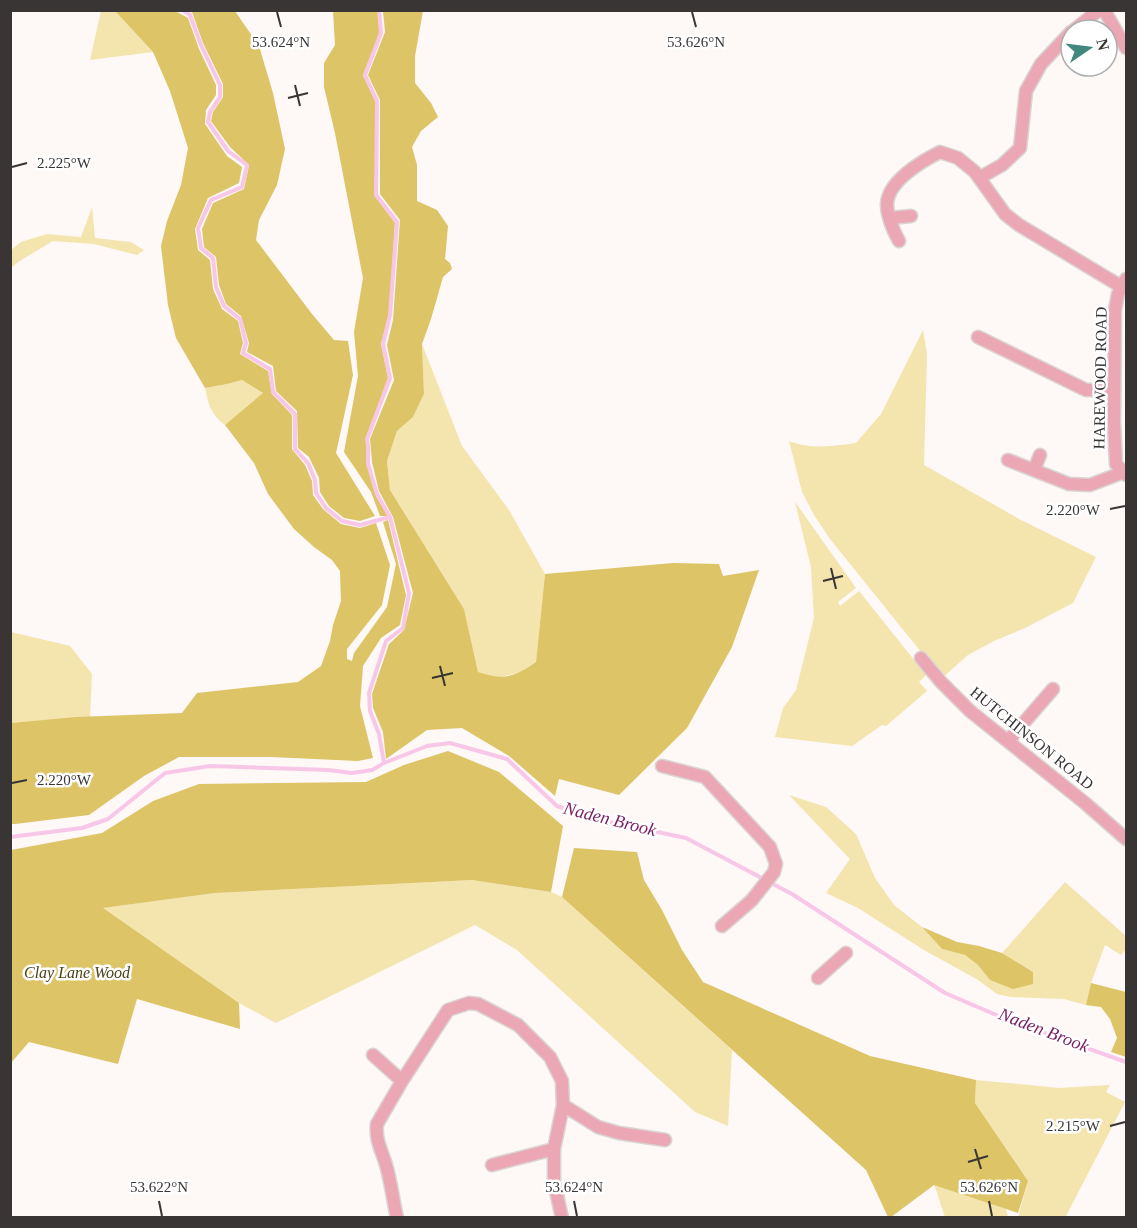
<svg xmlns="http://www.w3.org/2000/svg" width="1137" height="1228" font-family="'Times New Roman',serif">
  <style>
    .green { fill: #f3e5ad }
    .forest { fill: #ddc466 }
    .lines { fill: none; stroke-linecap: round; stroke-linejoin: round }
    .stream { stroke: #f8c7e8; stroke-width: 4 }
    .minor-casing { stroke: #dad5d3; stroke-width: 15 }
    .minor { stroke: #eba8b4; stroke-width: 12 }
    .ticks { fill: none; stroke: #383534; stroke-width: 2 }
    .labels { text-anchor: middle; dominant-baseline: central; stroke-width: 5; stroke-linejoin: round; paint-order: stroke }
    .street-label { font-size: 16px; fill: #383534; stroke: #fff }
    .park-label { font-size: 16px; font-style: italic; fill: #4c421a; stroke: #fff }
    .water-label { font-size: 18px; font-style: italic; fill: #781d65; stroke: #fff }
    .ticks-label { font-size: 15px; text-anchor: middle; fill: #383534; stroke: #fff; stroke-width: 5; stroke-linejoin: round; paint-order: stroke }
  </style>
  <rect width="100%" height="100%" fill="#fef8f6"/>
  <!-- green -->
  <path class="green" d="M101 11H115L153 52 90 60Z
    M92 207 95 238 131 242 144 250 137 255 94 244 53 241 18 262 11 268V250L21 242 47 234 81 237Z
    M923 330 927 354 924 465 1021 520 1096 557 1073 603 1025 628 994 641 968 655 942 678 830 539 814 515 802 492 789 441C810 450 834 446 856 443L881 414Z
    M422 344 462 446 509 510 545 574 536 662 519 673 495 678 478 672 464 609 390 490 387 461 397 431 413 417 424 394Z
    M242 380 264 394 225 425C210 413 209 406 205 388L227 384Z
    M795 502 856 588 838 602 840 606 859 591 926 675 919 682 927 691 886 726 882 725 852 746 775 737 783 708 796 690 814 618 811 567Z
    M11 632 70 646 92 674 90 717 11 723Z
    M789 795 826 807 856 834 875 878 894 905 922 927 942 949 965 955 978 965 990 980 1033 972 1002 953 1065 882 1126 936V949L1121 955 1105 945 1091 983 1086 1005 1064 999 1010 997 997 994 978 980 924 950 858 908 826 893 850 859Z
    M472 880 551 892 562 897 732 1050 728 1126 695 1112 517 950 475 925 276 1023 239 1003 102 908 215 893Z
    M976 1080 1059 1088 1110 1085 1106 1092 1125 1102 1065 1218 1018 1217 1028 1181 975 1103Z
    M934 1184 1006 1209 1008 1217H945Z"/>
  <!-- forest -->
  <path class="forest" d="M115 11H175L188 18 199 49 216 85V95L206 110 205 124 227 156 242 167 239 183 208 198 195 229 198 250 210 260 213 289 222 309 238 321 243 343 240 354 268 371 272 394 292 415V449L305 465 312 481 313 495 323 509 341 524 360 528 376 523 390 565 382 605 347 649V659L352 661 354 653 387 607 396 564 383 522 388 520 406 595 400 625 381 638 363 666 360 706 373 758 358 761 271 757H179L144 776 89 815 15 824H10L11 723 76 717 182 713 197 693 298 682 321 666 330 641 333 625 341 601 340 571 332 560 314 547 294 529 268 494 254 463 225 425 263 393 242 380 227 384 205 388 176 338 168 305 161 246 167 221 181 185 188 148 170 91 153 52Z
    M189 11H235L259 46 273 93 285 149 277 185 259 220 256 240 312 314 334 340 348 341 353 375 336 453 375 516 360 521 344 518 329 506 320 492 319 478 309 457 298 448 297 411 276 391 273 366 247 352 249 343 241 316 226 304 219 285 216 257 204 247 202 229 213 203 244 189 249 165 230 147 211 121 213 112 223 97V84L203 43 192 12Z
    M333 11H378L380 33 363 75 375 101V196L395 223 389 315 381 344 388 378 366 439 367 465 376 496 388 516H380L371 492 344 452 358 376 354 332 363 278 335 133 324 87V63L335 45Z
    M383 11H423L415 56V83L431 103 438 117 421 131 412 147 417 165V201L437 210 448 226 445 259 450 263 452 269 443 277 431 319 422 344 424 394 413 417 397 431 387 461 390 490 464 609 478 672C504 681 514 677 536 662L545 574 673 563 719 564 723 576 759 570 732 647 687 728 619 795 559 779 555 796 509 756 462 728 427 730 386 759 383 732 373 708 372 694 389 644 404 630 413 593 393 517 379 491 372 462 370 439 394 380 387 345 393 320 400 220 380 194V100L368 75 385 32Z
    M448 751 499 772 563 826 551 892 472 880 215 893 103 908 239 1003 240 1029 137 999 118 1064 29 1042 11 1063V850L102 833 153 801 199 784 366 782 404 765Z
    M574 848 637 852 644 880 662 910 682 950 703 982 870 1056 976 1080 975 1103 1028 1181 1018 1213 934 1185 891 1217H888L866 1170 562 897Z
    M922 927 957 942 979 946 1002 953 1033 972V984L1013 989 990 980 978 965 965 955 942 949Z
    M1091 983 1126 992V1057L1111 1052 1117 1038 1110 1019 1101 1007 1086 1005Z"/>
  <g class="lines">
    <!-- stream -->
    <path class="stream" d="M183 10 190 15 201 45 220 85V97L210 112 208 122 228 151 247 165 242 187 211 200 198 228 201 248 213 258 216 287 224 306 240 319 246 343 243 353 270 369 273 392 295 414V449L308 463 315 480 316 493 326 508 342 521 360 525 390 517
      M379 10 381 33 365 75 377 101 376 195 397 222 390 315 383 344 390 378 367 439 368 446V464L377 494 390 517 409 593 403 628 386 641 369 693 370 711 379 734 384 763
      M10 837 82 828 108 819 165 773 210 766 328 770 352 773 372 770 384 763 427 746 450 743 507 759 557 806 590 818 686 838 792 894 945 993 1008 1020 1126 1062"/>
    <defs>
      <path id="minor" d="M1104 10 1126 48
        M1074 30 1099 10
        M979 178 1002 165 1020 148 1026 91 1041 64 1071 32
        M890 218 911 216
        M899 241C893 230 887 217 887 204 888 181 922 161 940 152L958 158 975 172 1005 214 1019 225 1122 287
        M1126 279 1118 294 1115 310 1114 422 1116 464 1126 475
        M978 337 1086 390H1114
        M1008 460 1069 484 1090 485 1124 472
        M1034 470 1040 455
        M921 658 941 682 970 711 1085 803 1126 839
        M1008 741 1053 689
        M662 766 705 777 770 847 776 864 774 872 752 900 722 926
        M818 978 846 953
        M373 1055 402 1081
        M563 1105 598 1127 619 1133 665 1140
        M492 1165 554 1149
        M397 1218C393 1200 391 1182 386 1165 382 1151 375 1140 377 1124L402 1081 448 1010 469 1003 478 1004 518 1025 550 1057 562 1081 563 1105 554 1149V1182L562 1218"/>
    </defs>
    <!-- minor casing -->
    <use href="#minor" class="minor-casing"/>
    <!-- minor -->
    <use href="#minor" class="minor"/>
  </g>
  <!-- ticks -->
  <path class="ticks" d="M277 12 281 27M692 12 696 27M295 85 300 106M288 98 308 93M12 167 27 163M1110 509 1125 506M831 568 836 589M823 581 843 576M440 666 445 686M432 678 453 673M12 783 27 780M1110 1126 1125 1122M975 1149 981 1169M968 1162 988 1156M159 1201 162 1216M574 1201 577 1216M989 1201 992 1216"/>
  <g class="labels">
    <!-- street labels -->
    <g class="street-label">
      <text transform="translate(1100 378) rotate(-89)">HAREWOOD ROAD</text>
      <text transform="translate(1032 738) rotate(39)">HUTCHINSON ROAD</text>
    </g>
    <!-- park labels -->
    <g class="park-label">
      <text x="77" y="972">Clay Lane Wood</text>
    </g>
    <!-- water labels -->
    <g class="water-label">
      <text transform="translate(610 819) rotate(14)">Naden Brook</text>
      <text transform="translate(1044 1030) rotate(21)">Naden Brook</text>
    </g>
  </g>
  <g class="ticks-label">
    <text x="281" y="47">53.624°N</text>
    <text x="696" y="47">53.626°N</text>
    <text x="64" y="168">2.225°W</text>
    <text x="1073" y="515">2.220°W</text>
    <text x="64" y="785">2.220°W</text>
    <text x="1073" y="1131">2.215°W</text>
    <text x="159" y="1192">53.622°N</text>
    <text x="574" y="1192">53.624°N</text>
    <text x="989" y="1192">53.626°N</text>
  </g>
  <!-- border -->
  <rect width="1137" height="1228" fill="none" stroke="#383534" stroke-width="24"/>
  <!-- north arrow -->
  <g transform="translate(1089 48) rotate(76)"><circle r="28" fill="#ffffff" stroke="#afaeae" stroke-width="1.5"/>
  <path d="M0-4.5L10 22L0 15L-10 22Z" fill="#42877d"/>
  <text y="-9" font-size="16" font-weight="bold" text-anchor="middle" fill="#383534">N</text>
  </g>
</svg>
